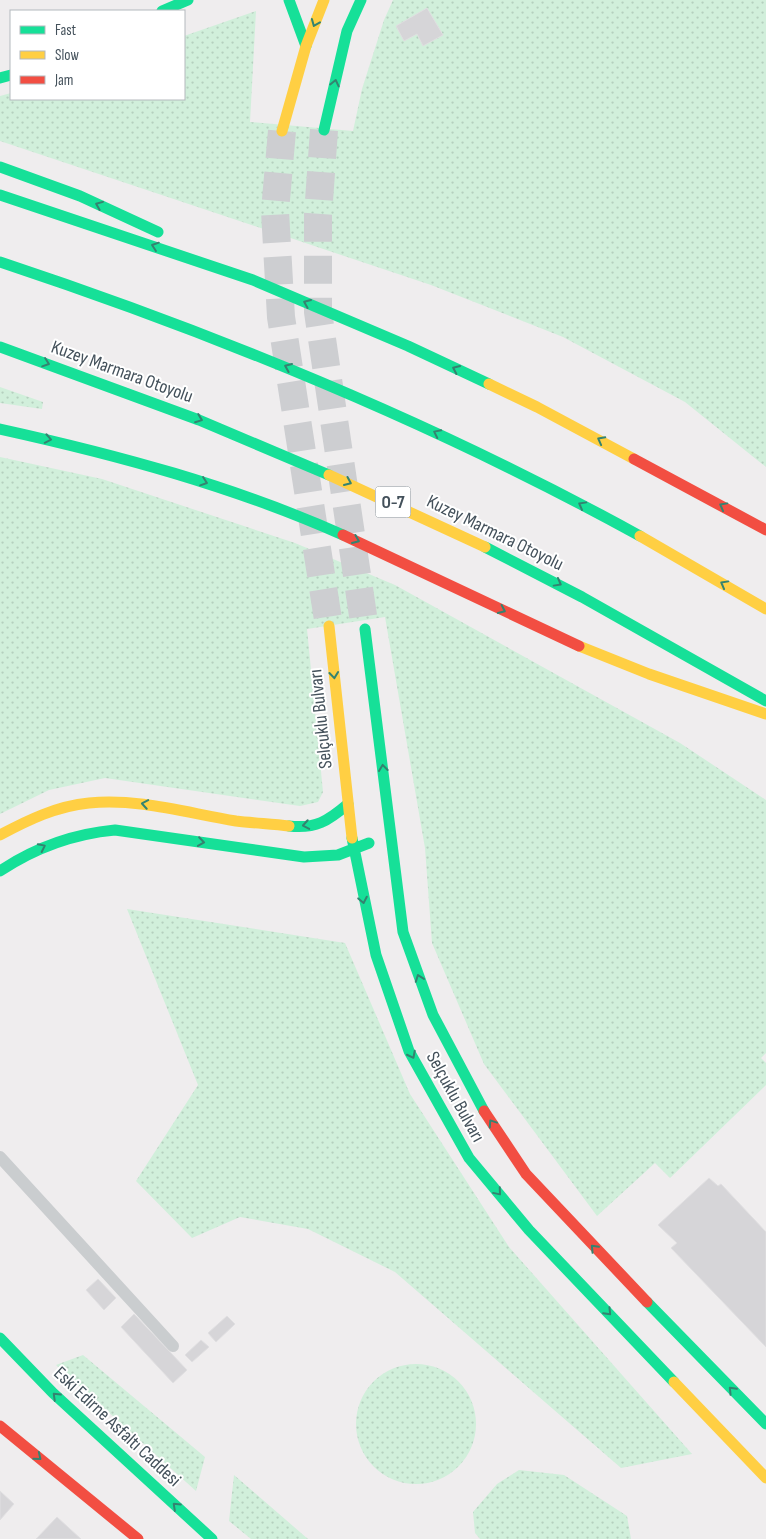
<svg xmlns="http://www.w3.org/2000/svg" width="766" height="1539" font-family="'Sofia Sans Condensed',sans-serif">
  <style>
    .grass { fill: url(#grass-dots) }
    .building { fill: #d6d5d8; stroke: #e0dfe1 }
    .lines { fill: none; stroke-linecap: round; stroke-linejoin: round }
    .primary-tunnel { stroke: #cdced1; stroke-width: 28; stroke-dasharray: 28 14; stroke-linecap: butt }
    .lane { stroke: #cacdcf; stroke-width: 12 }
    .fast { stroke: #16e098; stroke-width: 11 }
    .slow { stroke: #ffcf43; stroke-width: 11 }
    .jam { stroke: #f24e42; stroke-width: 11 }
    .oneway { stroke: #348370 }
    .labels { text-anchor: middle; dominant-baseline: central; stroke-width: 4; stroke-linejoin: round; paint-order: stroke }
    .shield { fill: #fff; stroke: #7c858c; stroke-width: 1 }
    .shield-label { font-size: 18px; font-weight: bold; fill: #44515b }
    .street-label { font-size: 19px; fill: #44515b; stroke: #fff }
  </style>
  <defs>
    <pattern id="grass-dots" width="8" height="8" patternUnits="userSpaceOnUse" patternTransform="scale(1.25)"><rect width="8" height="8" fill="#d1efdb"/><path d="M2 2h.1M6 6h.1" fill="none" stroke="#b5cfbe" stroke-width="1.8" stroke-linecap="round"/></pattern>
  </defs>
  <rect width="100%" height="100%" fill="#efedee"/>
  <!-- grass -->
  <path class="grass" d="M393 0H766V467L685 402 563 337 431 285 0 141V96L11 93V99H184V36L256 11 250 122 353 131 362 89 384 20Z
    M0 387 43 402 42 409 0 403Z
    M0 457 102 479 295 543 395 585 680 743 766 800V1053L761 1058 766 1063V1085L670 1178 655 1163 597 1216 484 1064 432 943 425 848 385 617 307 629 323 792 318 802 300 806 105 778 49 790 0 814Z
    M127 909 345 943 410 1094 509 1247 692 1454 621 1468 395 1272 308 1229 240 1217 192 1238 136 1181 198 1085Z
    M83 1355 205 1457 196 1491 56 1365Z
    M356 1424a60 60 0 1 1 120 0a60 60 0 1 1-120 0Z
    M519 1470 564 1475 627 1516 631 1539H480L475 1533 473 1512 497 1484Z
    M234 1475 308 1539H251L229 1521Z"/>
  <!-- building -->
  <path class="building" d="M427 8 443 35 423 46 417 34 404 41 396 26Z
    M709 1178 718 1186 721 1184 766 1232V1347L671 1248 677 1243 658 1225Z
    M98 1279 116 1298 104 1310 86 1290Z
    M134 1314 187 1370 173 1383 121 1327Z
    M227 1316 235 1324 216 1342 208 1333Z
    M201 1340 209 1347 192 1362 185 1355Z
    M0 1491 14 1504 0 1520Z
    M57 1517 81 1539H36Z"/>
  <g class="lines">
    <!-- primary-tunnel -->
    <path class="primary-tunnel" d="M324 130 318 215V312L365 629
      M282 131 275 211 281 317 329 626"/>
    <!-- lane -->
    <path class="lane" d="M0 1157 173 1346"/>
    <!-- fast -->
    <path class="fast" d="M289 0 306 46
      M162 11 188 0
      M0 78 11 75
      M324 130 347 31 361 0
      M0 167 80 196 158 232
      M0 195 253 280 408 346 489 384
      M0 262C223 336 435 423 640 536
      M0 347 199 420 329 475
      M0 429C118 455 233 486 343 535
      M485 547 582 597 766 701
      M365 629 403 932 433 1015 484 1111
      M289 826C316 829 328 821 348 804
      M352 838 376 955 409 1051 469 1158 529 1230 674 1382
      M0 871C36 847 72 834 115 830L304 857 338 855 369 843
      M647 1302 766 1424
      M0 1338 53 1393 212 1539"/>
    <!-- slow -->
    <path class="slow" d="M282 131 306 46 324 0
      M489 384 537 407 634 459
      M329 475 485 547
      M640 536 766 609
      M329 626 352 838
      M579 646 649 674 766 714
      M0 835C28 820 57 806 89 803 138 798 187 813 236 821 253 823 271 824 289 826
      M674 1382 766 1478"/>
    <!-- jam -->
    <path class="jam" d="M634 459 766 530
      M343 535 579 646
      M484 1111 526 1174 647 1302
      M0 1426 138 1539"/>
  </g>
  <!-- one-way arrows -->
  <defs><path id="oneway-chevron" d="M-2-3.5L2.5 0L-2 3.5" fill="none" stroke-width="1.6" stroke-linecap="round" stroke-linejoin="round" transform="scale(1.25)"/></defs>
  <g class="oneway">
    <use href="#oneway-chevron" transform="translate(315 23) rotate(112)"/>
    <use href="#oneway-chevron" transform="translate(335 83) rotate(-77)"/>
    <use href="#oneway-chevron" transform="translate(99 205) rotate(-158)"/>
    <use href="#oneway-chevron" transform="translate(155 246) rotate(-161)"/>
    <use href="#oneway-chevron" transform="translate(307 303) rotate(-157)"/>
    <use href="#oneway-chevron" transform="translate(46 363) rotate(19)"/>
    <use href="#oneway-chevron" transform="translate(288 367) rotate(-157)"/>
    <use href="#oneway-chevron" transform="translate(456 369) rotate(-155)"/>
    <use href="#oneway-chevron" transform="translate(199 419) rotate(21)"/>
    <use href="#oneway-chevron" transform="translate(437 433) rotate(-154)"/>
    <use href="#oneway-chevron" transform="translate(48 439) rotate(11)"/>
    <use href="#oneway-chevron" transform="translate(601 440) rotate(-152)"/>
    <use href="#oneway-chevron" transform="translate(204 482) rotate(19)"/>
    <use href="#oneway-chevron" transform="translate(348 482) rotate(24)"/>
    <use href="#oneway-chevron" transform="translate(582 505) rotate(-151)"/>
    <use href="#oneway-chevron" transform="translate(723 506) rotate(-151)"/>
    <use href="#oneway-chevron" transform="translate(356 540) rotate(23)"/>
    <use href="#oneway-chevron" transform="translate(558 583) rotate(29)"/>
    <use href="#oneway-chevron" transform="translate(724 584) rotate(-151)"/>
    <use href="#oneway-chevron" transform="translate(502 610) rotate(25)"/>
    <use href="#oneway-chevron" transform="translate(334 675) rotate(84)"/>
    <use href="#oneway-chevron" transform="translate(383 768) rotate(-97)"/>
    <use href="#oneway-chevron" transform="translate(145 804) rotate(-170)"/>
    <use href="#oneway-chevron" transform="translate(306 825) rotate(170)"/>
    <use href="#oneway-chevron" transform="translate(201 842) rotate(8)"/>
    <use href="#oneway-chevron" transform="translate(42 847) rotate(-26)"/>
    <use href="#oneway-chevron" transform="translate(363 900) rotate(79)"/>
    <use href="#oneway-chevron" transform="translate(419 978) rotate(-110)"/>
    <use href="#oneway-chevron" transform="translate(412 1055) rotate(63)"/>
    <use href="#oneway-chevron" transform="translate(492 1123) rotate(-124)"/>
    <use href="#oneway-chevron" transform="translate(498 1192) rotate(50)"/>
    <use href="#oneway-chevron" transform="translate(594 1248) rotate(-134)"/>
    <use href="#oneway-chevron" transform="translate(608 1312) rotate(46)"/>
    <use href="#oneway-chevron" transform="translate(732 1390) rotate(-134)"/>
    <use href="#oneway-chevron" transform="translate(56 1396) rotate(-136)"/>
    <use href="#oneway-chevron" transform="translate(38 1457) rotate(39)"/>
    <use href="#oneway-chevron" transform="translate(176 1506) rotate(-137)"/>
  </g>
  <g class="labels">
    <!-- shield labels -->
    <rect class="shield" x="375.5" y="486.5" width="35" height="31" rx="4"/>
    <g class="shield-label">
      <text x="393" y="502">O-7</text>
    </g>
    <!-- street labels -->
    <g class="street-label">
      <text transform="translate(122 372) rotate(20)">Kuzey Marmara Otoyolu</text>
      <text transform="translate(495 533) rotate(26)">Kuzey Marmara Otoyolu</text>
      <text transform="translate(321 719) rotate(-96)">Selçuklu Bulvarı</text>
      <text transform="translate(455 1097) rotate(61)">Selçuklu Bulvarı</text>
      <text transform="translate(117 1427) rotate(43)">Eski Edirne Asfaltı Caddesi</text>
    </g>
  </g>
  <!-- legend -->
  <rect x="10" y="10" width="175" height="90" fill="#ffffff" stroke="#b4b9bd"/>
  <rect x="20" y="26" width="25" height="8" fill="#16e098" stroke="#b4b9bd"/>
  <text x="55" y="35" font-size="15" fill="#44515b">Fast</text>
  <rect x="20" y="51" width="25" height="8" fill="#ffcf43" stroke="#b4b9bd"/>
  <text x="55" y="60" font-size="15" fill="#44515b">Slow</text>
  <rect x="20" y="76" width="25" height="8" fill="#f24e42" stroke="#b4b9bd"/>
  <text x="55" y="85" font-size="15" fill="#44515b">Jam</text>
</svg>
